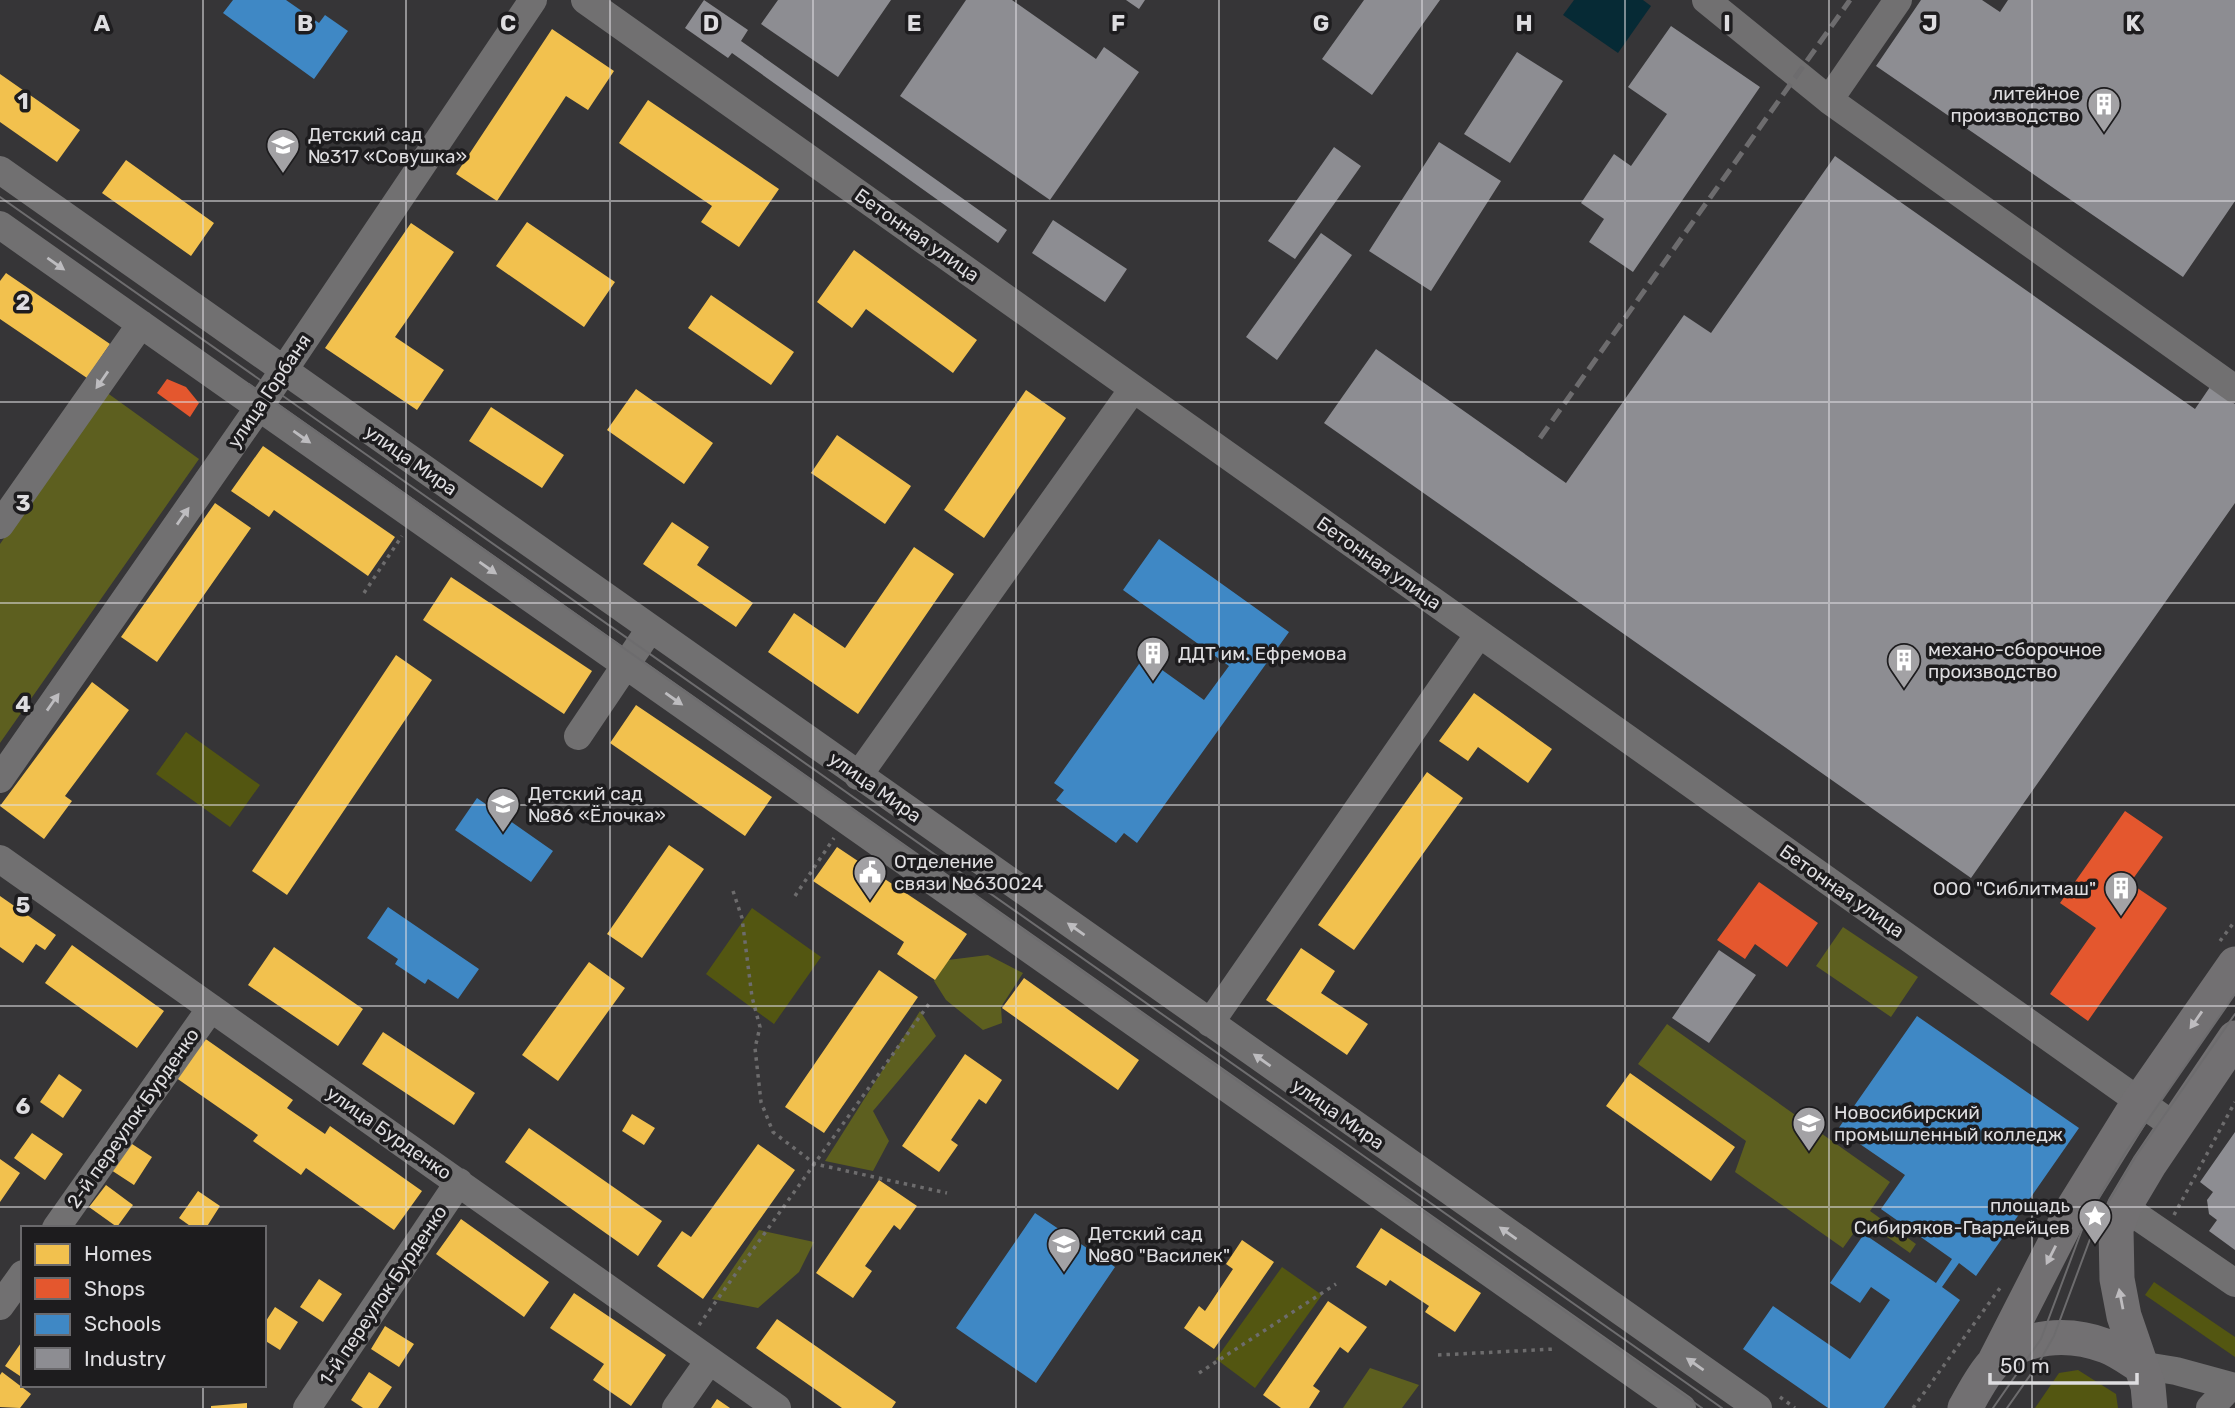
<svg xmlns="http://www.w3.org/2000/svg" width="2235" height="1408" font-family="Rubik,sans-serif">
  <style>
    .green { fill: #535611 }
    .forest { fill: #5d5f1f }
    .water { fill: #062a35 }
    .homes { fill: #f2c14e }
    .shops { fill: #e4572e }
    .schools { fill: #3f88c5 }
    .industry { fill: #8d8d92 }
    .lines { fill: none; stroke-linecap: round; stroke-linejoin: round }
    .path { stroke: #6d6c6d; stroke-width: 3.5; stroke-dasharray: 3.5 5; stroke-linecap: butt }
    .minor { stroke: #717071; stroke-width: 28 }
    .major { stroke: #727072; stroke-width: 35 }
    .tram { stroke: #6d6c6e; stroke-width: 2 }
    .rail { stroke: #6d6c6e; stroke-width: 5; stroke-dasharray: 14 7; stroke-linecap: butt }
    .oneway { fill: #bdbcbf }
    .oneway2 { fill: #bebcbf }
    .grid { fill: none; stroke: #dedde0; stroke-width: 2; stroke-opacity: 0.55 }
    .labels { text-anchor: middle; dominant-baseline: central; stroke-width: 7; stroke-linejoin: round; paint-order: stroke }
    .poi-label { font-size: 19px; fill: #dedde0; stroke: #1d1c1e; text-anchor: start }
    .street-label { font-size: 19px; fill: #dedde0; stroke: #1d1c1e }
    .grid-label { font-size: 23px; text-anchor: middle; font-weight: bold; fill: #dedde0; stroke: #1d1c1e; stroke-width: 7; stroke-linejoin: round; paint-order: stroke }
  </style>
  <rect width="100%" height="100%" fill="#363537"/>
  <!-- green -->
  <path class="green" d="M186 732 260 785 230 827 156 774Z
    M752 908 821 957 774 1024 706 974Z
    M1282 1267 1322 1295 1255 1388 1216 1359Z
    M2154 1282 2235 1337V1357L2145 1295Z
    M2078 1370 2116 1394 2118 1408H2035L2059 1373Z"/>
  <!-- forest -->
  <path class="forest" d="M106 392 199 459 0 743V544Z
    M1843 927 1918 977 1891 1017 1816 966Z
    M988 955 1023 973 1001 1007 1002 1023 983 1030 946 1000 934 981 948 960Z
    M920 1011 936 1036 873 1111 889 1141 873 1171 825 1161Z
    M1667 1024 1890 1182 1870 1211 1916 1244 1910 1253 1863 1220 1843 1248 1735 1172 1746 1141 1638 1064Z
    M759 1230 814 1242 799 1272 758 1308 712 1299Z
    M1370 1368 1419 1385 1402 1408H1343Z"/>
  <!-- water -->
  <path class="water" d="M1574 0H1643L1651 6 1618 53 1563 15Z"/>
  <!-- homes -->
  <path class="homes" d="M552 29 614 71 588 110 566 96 497 201 456 174Z
    M0 74 80 130 57 162 0 122Z
    M648 100 779 189 739 247 701 222 712 206 619 143Z
    M126 160 214 223 191 256 102 193Z
    M527 222 615 282 584 327 496 266Z
    M411 223 454 252 395 337 444 370 417 410 325 348Z
    M854 250 977 340 953 373 866 309 852 328 817 302Z
    M6 273 110 344 87 378 0 319V281Z
    M711 295 794 352 771 385 688 328Z
    M636 389 713 443 684 484 607 430Z
    M1026 390 1066 418 984 538 944 510Z
    M491 407 564 455 542 488 469 441Z
    M837 435 911 486 885 524 811 473Z
    M263 446 395 537 368 576 274 510 269 517 231 491Z
    M215 503 251 528 157 662 121 637Z
    M672 522 709 547 697 565 753 603 736 627 643 564Z
    M914 547 954 574 858 714 768 652 794 613 845 648Z
    M451 577 592 671 564 714 423 620Z
    M396 655 432 680 287 895 252 871Z
    M92 682 129 710 65 796 72 801 44 839 0 806Z
    M1474 693 1552 749 1528 783 1478 747 1468 761 1439 741Z
    M636 705 772 797 745 836 610 743Z
    M1427 772 1463 798 1354 950 1318 925Z
    M669 845 704 869 642 958 607 934Z
    M837 847 967 934 935 980 897 954 904 942 813 881Z
    M0 896 56 935 45 950 36 944 23 963 0 947Z
    M72 945 164 1011 137 1048 45 983Z
    M274 947 363 1009 338 1046 248 985Z
    M1301 948 1335 971 1321 993 1368 1024 1347 1055 1266 1000Z
    M589 962 625 988 558 1081 522 1055Z
    M879 970 918 997 824 1133 785 1107Z
    M1024 978 1139 1060 1118 1090 1002 1008Z
    M383 1032 475 1093 454 1125 362 1064Z
    M200 1035 293 1100 287 1108 325 1134 330 1126 422 1191 394 1230 306 1168 301 1175 253 1141 258 1135 172 1075Z
    M965 1054 1002 1080 986 1104 979 1099 951 1140 958 1145 939 1172 902 1146Z
    M1630 1073 1735 1147 1711 1181 1606 1106Z
    M59 1074 82 1090 63 1118 40 1102Z
    M632 1114 655 1128 644 1145 622 1131Z
    M529 1128 662 1221 638 1256 505 1162Z
    M32 1133 63 1154 45 1180 14 1158Z
    M129 1142 152 1157 134 1185 111 1170Z
    M758 1144 795 1170 703 1299 657 1266 682 1231 691 1237Z
    M0 1159 20 1173 0 1202Z
    M879 1180 917 1206 900 1230 894 1225 865 1266 872 1271 853 1298 816 1273Z
    M106 1185 133 1205 117 1227 89 1207Z
    M198 1191 220 1206 206 1228H193L179 1218Z
    M461 1219 549 1282 524 1317 436 1254Z
    M1381 1228 1481 1293 1455 1332 1425 1312 1429 1306 1390 1280 1386 1286 1356 1267Z
    M1242 1240 1274 1262 1214 1349 1184 1328 1199 1306 1205 1311 1233 1269 1226 1264Z
    M319 1279 342 1294 323 1322 300 1307Z
    M574 1293 666 1355 631 1406 593 1380 604 1364 550 1328Z
    M1328 1301 1367 1327 1348 1353 1340 1347 1313 1386 1320 1391 1309 1408H1281L1263 1395Z
    M275 1307 298 1322 280 1350 264 1340V1324Z
    M777 1319 896 1402 892 1408H842L756 1348Z
    M385 1326 414 1344 399 1367 371 1349Z
    M23 1340V1378L5 1366Z
    M2 1372 31 1394 20 1408 0 1407V1375Z
    M369 1372 392 1387 378 1408H363L351 1400Z
    M717 1399 730 1408H711Z
    M247 1403V1408H211V1406Z"/>
  <!-- shops -->
  <path class="shops" d="M167 379 186 387 199 403 190 417 157 393Z
    M2125 811 2163 837 2130 883 2167 908 2088 1021 2050 994 2096 928 2060 903Z
    M1759 882 1818 923 1787 967 1755 944 1745 959 1717 940Z"/>
  <!-- schools -->
  <path class="schools" d="M233 0H286L319 23 325 15 348 31 314 79 223 13Z
    M1159 539 1289 632 1137 843 1124 833 1116 843 1056 800 1064 790 1054 783 1144 657 1204 700 1229 666 1123 590Z
    M477 798 553 851 531 882 455 830Z
    M388 907 479 969 458 999 428 979 425 984 395 964 398 959 367 938Z
    M1917 1016 2079 1128 1976 1276 1959 1263 1942 1287 1960 1300 1884 1408H1828L1743 1349 1773 1306 1850 1359 1890 1300 1871 1287 1860 1303 1830 1283 1864 1234 1936 1283 1952 1259 1881 1209 1905 1175 1838 1129Z
    M1035 1213 1115 1267 1036 1383 956 1328Z"/>
  <!-- industry -->
  <path class="industry" d="M704 0 748 30 741 41 1007 230 998 243 732 53 728 58 685 28Z
    M778 0H891L838 77 761 24Z
    M966 0H1012L1096 59 1104 47 1139 72 1050 200 900 96Z
    M1126 0H1145L1139 9Z
    M1364 0H1440L1372 95 1322 59Z
    M1921 0H1982L2000 12 2008 0H2235V201L2183 277 1876 66Z
    M1671 26 1760 87 1633 272 1589 242 1604 219 1581 203 1614 154 1631 166 1667 114 1628 87Z
    M1517 52 1563 81 1510 163 1464 134Z
    M1439 142 1501 181 1431 291 1369 251Z
    M1334 147 1361 166 1295 259 1268 241Z
    M1835 156 2195 409 2210 387 2235 404V503L1971 878 1324 423 1376 349 1566 483 1684 315 1711 333Z
    M1053 220 1127 269 1105 302 1032 253Z
    M1321 233 1352 255 1277 360 1246 337Z
    M1719 950 1756 975 1709 1043 1672 1018Z
    M2235 1132V1250L2209 1231 2217 1220 2209 1214 2207 1200 2213 1192 2200 1182Z"/>
  <g class="lines">
    <!-- path -->
    <path class="path" d="M364 593 402 536
      M733 891 742 918 752 997 760 1027 755 1048 761 1102 773 1132 815 1164 947 1193
      M795 896 834 838
      M2220 941 2235 921
      M2174 1215 2235 1102
      M699 1325 931 1001
      M1438 1355 1555 1349
      M1199 1373 1336 1284
      M1780 1397 1795 1408
      M1913 1408 2000 1288"/>
    <!-- minor -->
    <path class="minor" d="M585 0 2174 1126
      M1706 0 1829 100 2235 389
      M1829 100 1898 0
      M0 170 1758 1408
      M0 225 1682 1408
      M0 525 141 324
      M578 736 650 629
      M858 776 1133 389
      M0 779 259 407 533 0
      M0 859 777 1408
      M1210 1023 1479 634
      M2124 1207 2235 1283
      M56 1228 211 1008
      M0 1306 23 1274
      M2139 1365 2176 1371 2231 1386 2210 1408
      M307 1408 459 1182
      M676 1408 709 1361"/>
    <!-- major -->
    <path class="major" d="M1994 1363 2072 1210 2139 1102 2235 964
      M1965 1408C1973 1394 1983 1374 1994 1363 2024 1334 2069 1332 2106 1346 2117 1350 2128 1358 2139 1365
      M2150 1408 2148 1386 2124 1316 2117 1279 2116 1229 2124 1207 2149 1165 2235 1038"/>
    <!-- tram -->
    <path class="tram" d="M0 197 1722 1408
      M249 384 1702 1408
      M1993 1408 2041 1339 2086 1219 2127 1150 2235 994
      M2007 1408 2038 1364 2054 1336 2096 1223 2136 1156 2235 1014"/>
    <!-- rail -->
    <path class="rail" d="M1540 438 1850 0"/>
  </g>
  <!-- one-way arrows -->
  <defs><path id="oneway-solid" d="M-6-.8H1V-3.2L6.5 0L1 3.2V.8H-6Z" transform="scale(1.75)"/></defs>
  <g class="oneway">
    <use href="#oneway-solid" transform="translate(56 264) rotate(35)"/>
    <use href="#oneway-solid" transform="translate(102 380) rotate(125)"/>
    <use href="#oneway-solid" transform="translate(302 437) rotate(35)"/>
    <use href="#oneway-solid" transform="translate(183 516) rotate(-55)"/>
    <use href="#oneway-solid" transform="translate(488 568) rotate(35)"/>
    <use href="#oneway-solid" transform="translate(674 699) rotate(35)"/>
    <use href="#oneway-solid" transform="translate(53 702) rotate(-55)"/>
    <use href="#oneway-solid" transform="translate(1076 929) rotate(-145)"/>
    <use href="#oneway-solid" transform="translate(1262 1060) rotate(-145)"/>
    <use href="#oneway-solid" transform="translate(1508 1233) rotate(-145)"/>
    <use href="#oneway-solid" transform="translate(1695 1364) rotate(-145)"/>
  </g>
  <g class="oneway2">
    <use href="#oneway-solid" transform="translate(2196 1020) rotate(125)"/>
    <use href="#oneway-solid" transform="translate(2051 1255) rotate(117)"/>
    <use href="#oneway-solid" transform="translate(2121 1299) rotate(-101)"/>
  </g>
  <!-- grid -->
  <path class="grid" d="M203 0V1228M406 0V1408M610 0V1408M813 0V1408M1016 0V1408M1219 0V1408M1422 0V1408M1625 0V1408M1829 0V1408M2032 0V1408M0 201H2235M0 402H2235M0 603H2235M0 805H2235M0 1006H2235M0 1207H2235M203 1385V1408"/>
  <!-- icons -->
  <defs>
    <symbol id="building-pin" viewBox="-11 -11 22 30"><path d="M0 17L-7.5 6A9.5 9.5 0 1 1 7.5 6Z" fill="#a3a2a5" stroke="#1d1c1e"/><path d="M-4-6H4V6H1V3H-1V6H-4ZM-2.5-4.3h1.7v1.8h-1.7ZM.8-4.3h1.7v1.8H.8ZM-2.5-1h1.7V.8h-1.7ZM.8-1h1.7V.8H.8Z" fill="#fff"/></symbol>
    <symbol id="school-pin" viewBox="-11 -11 22 30"><path d="M0 17L-7.5 6A9.5 9.5 0 1 1 7.5 6Z" fill="#a3a2a5" stroke="#1d1c1e"/><path d="M0-5L7-2L0 1L-7-2ZM-4 1L0 2.5L4 1V4Q0 6-4 4Z" fill="#fff"/></symbol>
    <symbol id="civic-pin" viewBox="-11 -11 22 30"><path d="M0 17L-7.5 6A9.5 9.5 0 1 1 7.5 6Z" fill="#a3a2a5" stroke="#1d1c1e"/><path d="M-.6-6.5H3V-4.5H.6V-3L4-1V1h2V6H-6V1h2V-1L-.6-3ZM-1.2 2.5V6h2.4V2.5Z" fill="#fff"/></symbol>
    <symbol id="university-pin" viewBox="-11 -11 22 30"><path d="M0 17L-7.5 6A9.5 9.5 0 1 1 7.5 6Z" fill="#a3a2a5" stroke="#1d1c1e"/><path d="M0-5L7-2L0 1L-7-2ZM-4 1L0 2.5L4 1V4Q0 6-4 4Z" fill="#fff"/></symbol>
    <symbol id="sight-pin" viewBox="-11 -11 22 30"><path d="M0 17L-7.5 6A9.5 9.5 0 1 1 7.5 6Z" fill="#a3a2a5" stroke="#1d1c1e"/><path d="M0-6L1.8-2.2L6-1.7L2.9 1.2L3.7 5.4L0 3.3L-3.7 5.4L-2.9 1.2L-6-1.7L-1.8-2.2Z" fill="#fff"/></symbol>
  </defs>
  <g fill-rule="evenodd">
    <use href="#building-pin" x="2085" y="85" width="38" height="52"/>
    <use href="#school-pin" x="264" y="126" width="38" height="52"/>
    <use href="#building-pin" x="1134" y="634" width="38" height="52"/>
    <use href="#building-pin" x="1885" y="641" width="38" height="52"/>
    <use href="#school-pin" x="484" y="785" width="38" height="52"/>
    <use href="#civic-pin" x="851" y="853" width="38" height="52"/>
    <use href="#building-pin" x="2102" y="869" width="38" height="52"/>
    <use href="#university-pin" x="1790" y="1104" width="38" height="52"/>
    <use href="#sight-pin" x="2076" y="1197" width="38" height="52"/>
    <use href="#school-pin" x="1045" y="1225" width="38" height="52"/>
  </g>
  <g class="labels">
    <!-- poi labels -->
    <g class="poi-label">
      <text x="2080" y="93" text-anchor="end">литейное<tspan x="2080" dy="22">производство</tspan></text>
      <text x="308" y="134">Детский сад<tspan x="308" dy="22">№317 «Совушка»</tspan></text>
      <text x="1928" y="649">механо-сборочное<tspan x="1928" dy="22">производство</tspan></text>
      <text x="1178" y="653">ДДТ им. Ефремова</text>
      <text x="528" y="793">Детский сад<tspan x="528" dy="22">№86 «Ёлочка»</tspan></text>
      <text x="894" y="861">Отделение<tspan x="894" dy="22">связи №630024</tspan></text>
      <text x="2096" y="888" text-anchor="end">ООО "Сиблитмаш"</text>
      <text x="1834" y="1112">Новосибирский<tspan x="1834" dy="22">промышленный колледж</tspan></text>
      <text x="2070" y="1205" text-anchor="end">площадь<tspan x="2070" dy="22">Сибиряков-Гвардейцев</tspan></text>
      <text x="1088" y="1233">Детский сад<tspan x="1088" dy="22">№80 "Василек"</tspan></text>
    </g>
    <!-- street labels -->
    <g class="street-label">
      <text transform="translate(917 235) rotate(35)">Бетонная улица</text>
      <text transform="translate(269 391) rotate(-56)">улица Горбаня</text>
      <text transform="translate(411 460) rotate(35)">улица Мира</text>
      <text transform="translate(1379 563) rotate(35)">Бетонная улица</text>
      <text transform="translate(875 787) rotate(35)">улица Мира</text>
      <text transform="translate(1842 891) rotate(35)">Бетонная улица</text>
      <text transform="translate(1338 1114) rotate(35)">улица Мира</text>
      <text transform="translate(133 1118) rotate(-55)">2-й переулок Бурденко</text>
      <text transform="translate(389 1133) rotate(35)">улица Бурденко</text>
      <text transform="translate(383 1295) rotate(-56)">1-й переулок Бурденко</text>
    </g>
  </g>
  <g class="grid-label">
    <text x="102" y="31">A</text>
    <text x="305" y="31">B</text>
    <text x="508" y="31">C</text>
    <text x="711" y="31">D</text>
    <text x="914" y="31">E</text>
    <text x="1118" y="31">F</text>
    <text x="1321" y="31">G</text>
    <text x="1524" y="31">H</text>
    <text x="1727" y="31">I</text>
    <text x="1930" y="31">J</text>
    <text x="2133" y="31">K</text>
    <text x="23" y="109">1</text>
    <text x="23" y="310">2</text>
    <text x="23" y="511">3</text>
    <text x="23" y="712">4</text>
    <text x="23" y="913">5</text>
    <text x="23" y="1114">6</text>
  </g>
  <!-- legend -->
  <rect x="21" y="1226" width="245" height="161" fill="#1d1c1e" stroke="#6a696c" stroke-width="2"/>
  <rect x="35" y="1244" width="35" height="21" fill="#f2c14e" stroke="#6a696c" stroke-width="2"/>
  <text x="84" y="1261" font-size="21" fill="#dedde0">Homes</text>
  <rect x="35" y="1278" width="35" height="21" fill="#e4572e" stroke="#6a696c" stroke-width="2"/>
  <text x="84" y="1296" font-size="21" fill="#dedde0">Shops</text>
  <rect x="35" y="1314" width="35" height="21" fill="#3f88c5" stroke="#6a696c" stroke-width="2"/>
  <text x="84" y="1331" font-size="21" fill="#dedde0">Schools</text>
  <rect x="35" y="1348" width="35" height="21" fill="#8d8d92" stroke="#6a696c" stroke-width="2"/>
  <text x="84" y="1366" font-size="21" fill="#dedde0">Industry</text>
  <!-- scale -->
  <path d="M1990 1373v10h147v-10" fill="none" stroke="#dedde0" stroke-width="3.5"/>
  <text x="2000" y="1373" font-size="21" fill="#dedde0" stroke="#1d1c1e" stroke-width="5" paint-order="stroke">50 m</text>
</svg>
